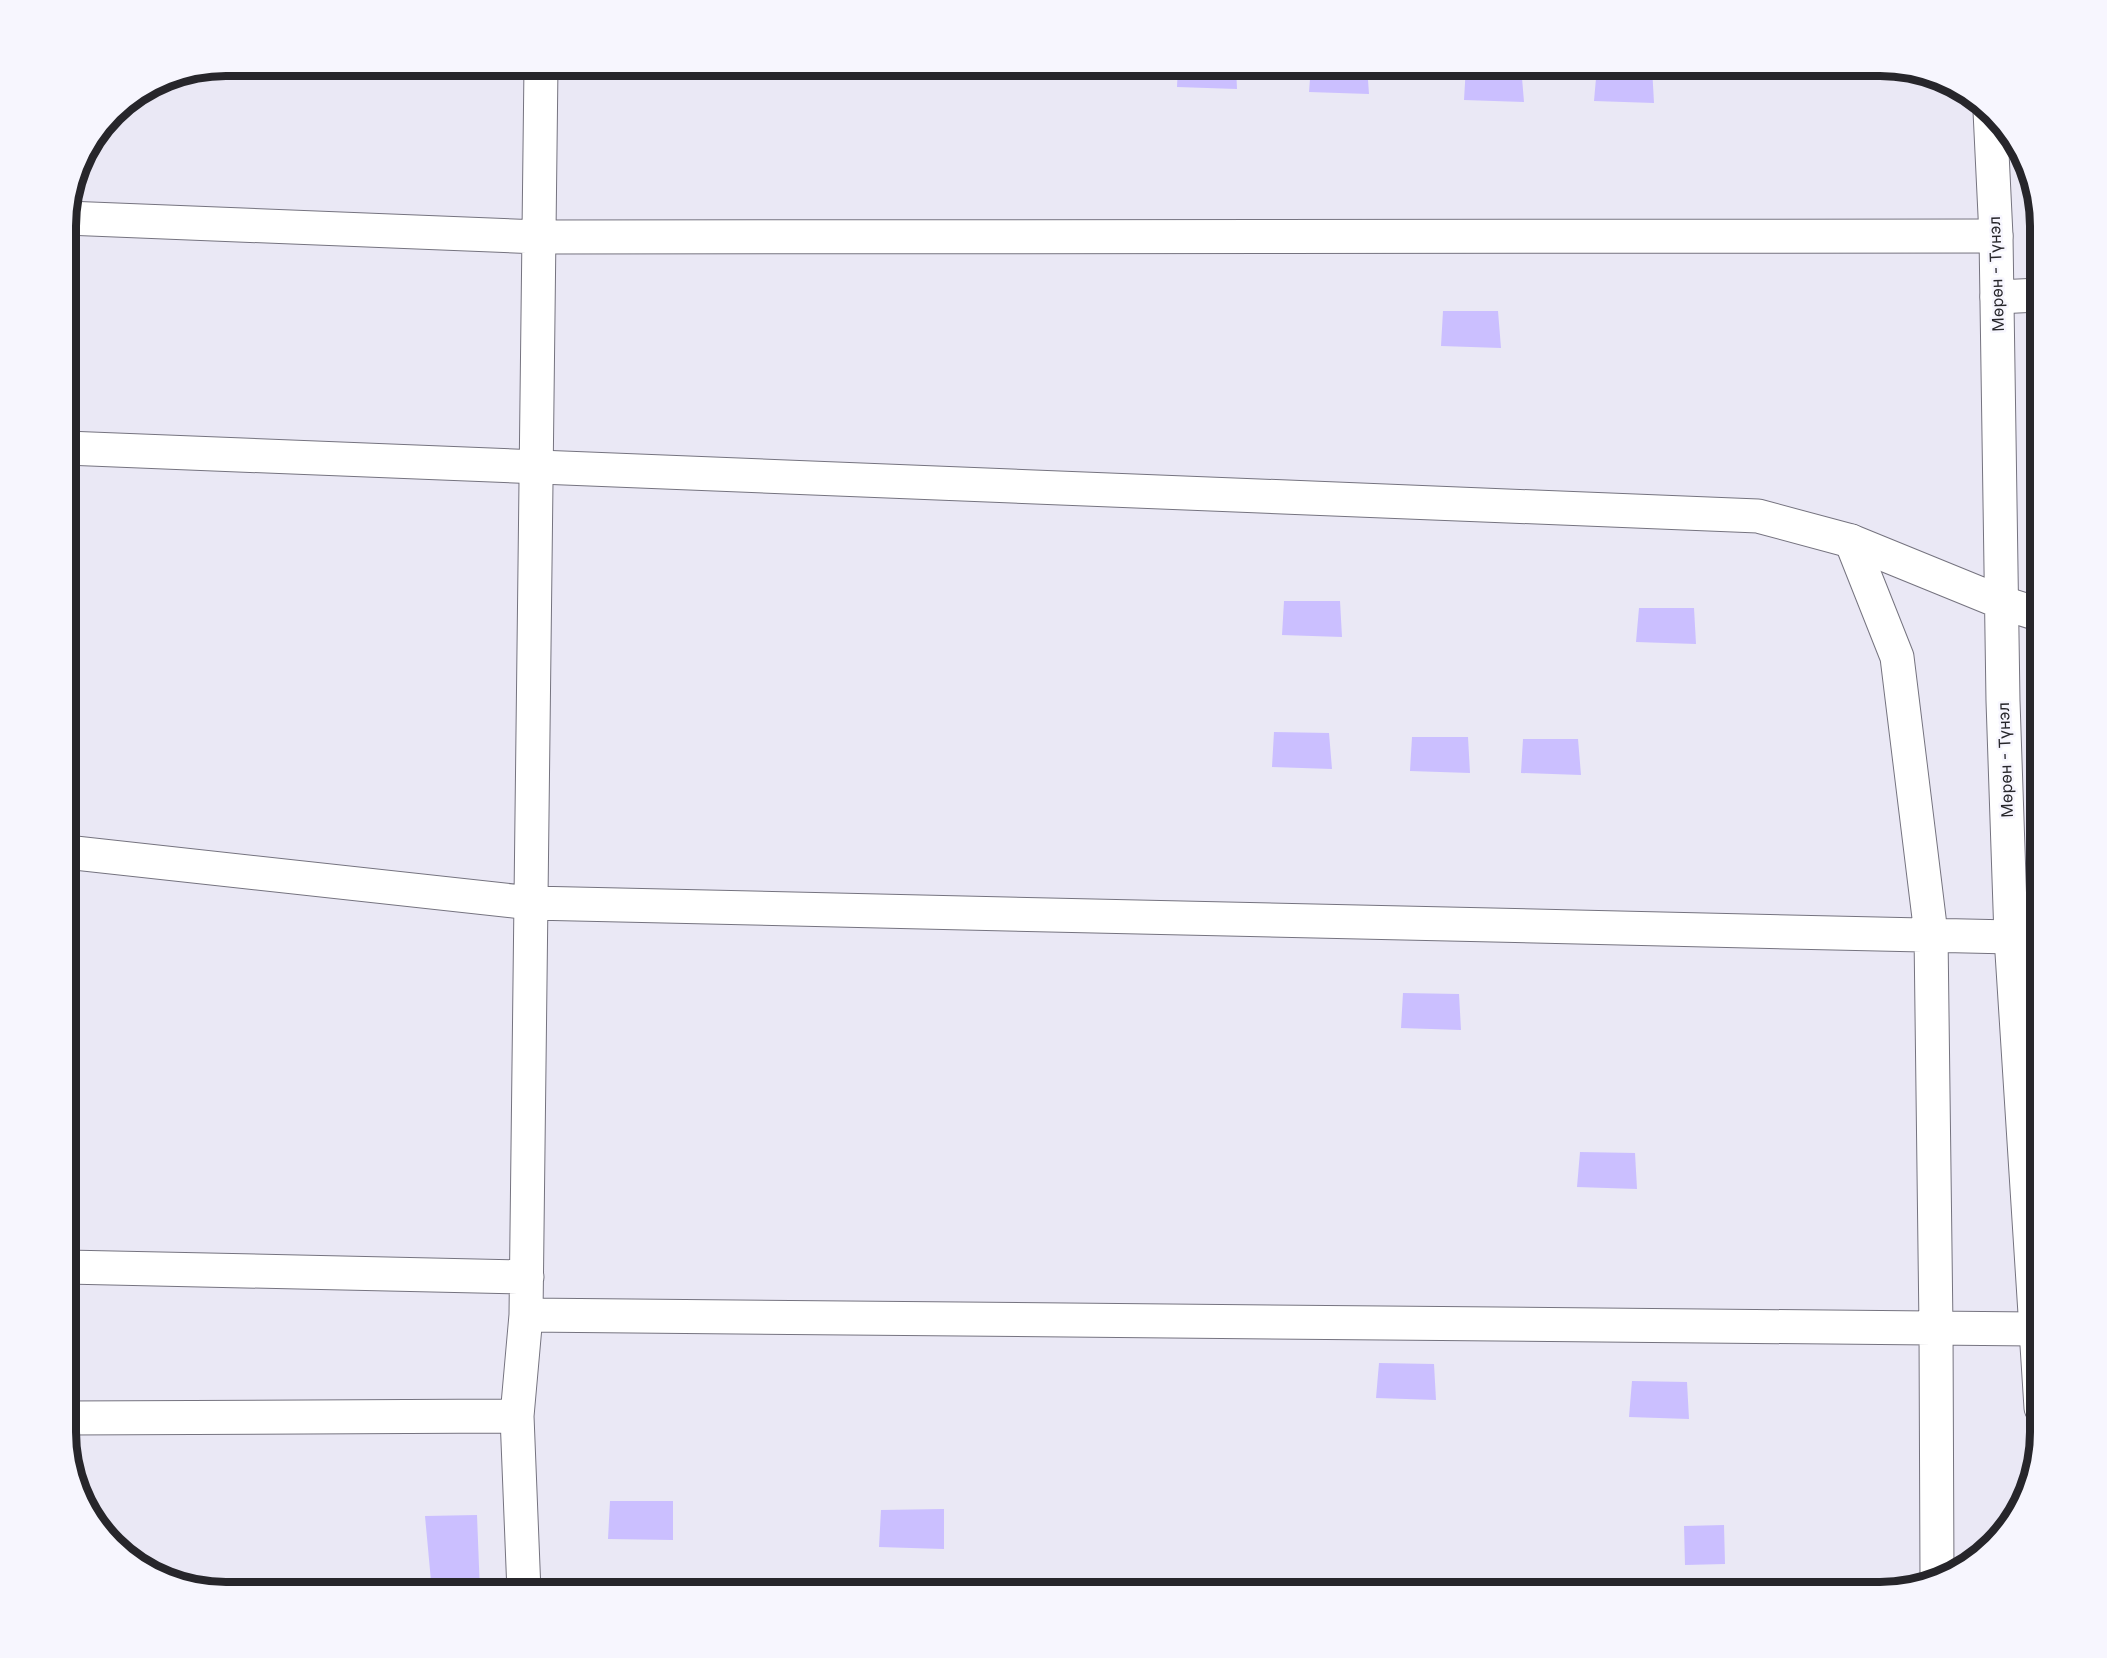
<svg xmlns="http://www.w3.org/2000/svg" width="2107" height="1658" font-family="Inter,sans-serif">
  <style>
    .building { fill: #cbbfff }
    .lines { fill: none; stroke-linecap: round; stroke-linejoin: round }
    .minor-casing { stroke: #75737f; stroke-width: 35 }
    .tertiary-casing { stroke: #75737f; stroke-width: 35 }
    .minor { stroke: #fff; stroke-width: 33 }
    .tertiary { stroke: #fff; stroke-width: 33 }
    .labels { text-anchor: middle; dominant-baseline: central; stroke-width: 5; stroke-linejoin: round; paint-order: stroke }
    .street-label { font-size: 16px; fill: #27262b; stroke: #f7f6fe }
    .rim { fill: none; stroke: #27262b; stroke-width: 8 }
  </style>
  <rect width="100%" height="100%" fill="#eae8f5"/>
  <!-- building -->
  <path class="building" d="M1178 66H1236L1237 89 1177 87Z
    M1311 66H1367L1369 94 1309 92Z
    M1466 66H1521L1524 102 1464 100Z
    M1597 67H1652L1654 103 1594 101Z
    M1443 311H1498L1501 348 1441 346Z
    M1284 601H1340L1342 637 1282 635Z
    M1639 608H1694L1696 644 1636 642Z
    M1274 732 1329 733 1332 769 1272 767Z
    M1412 737H1468L1470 773 1410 771Z
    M1523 739H1578L1581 775 1521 773Z
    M1403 993 1459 994 1461 1030 1401 1028Z
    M1580 1152 1635 1153 1637 1189 1577 1187Z
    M1379 1363 1434 1364 1436 1400 1376 1398Z
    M1632 1381 1687 1382 1689 1419 1629 1417Z
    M610 1501H673V1540L608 1539Z
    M944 1509V1549L879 1547 881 1510Z
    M477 1515 480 1592H432L425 1516Z
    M1724 1525 1725 1564 1685 1565 1684 1526Z
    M1077 1582 1086 1586 1090 1592H1062L1068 1585Z
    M1785 1588H1807V1592H1785Z"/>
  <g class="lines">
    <defs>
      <path id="minor" d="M66 218 539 237 1996 236
        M1997 297 2041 295
        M1851 541 1897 657 1931 934 1936 1328 1937 1579
        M2003 603 2041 615
        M66 852 531 903 2011 937
        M66 1267 527 1277
        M526 1315 2036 1329
        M66 1418 517 1416
        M524 1592 517 1416 526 1315 541 66"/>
      <path id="tertiary" d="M1990 111 1996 236 2003 701 2011 937 2041 1408
        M66 448 1758 516 1851 541 2003 603"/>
    </defs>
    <!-- minor casing -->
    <use href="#minor" class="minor-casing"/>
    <!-- tertiary casing -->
    <use href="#tertiary" class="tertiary-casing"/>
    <!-- minor -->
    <use href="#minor" class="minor"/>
    <!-- tertiary -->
    <use href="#tertiary" class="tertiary"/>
  </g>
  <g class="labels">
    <!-- street labels -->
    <g class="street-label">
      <text transform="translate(1996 274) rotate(-92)">Мөрөн - Түнэл</text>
      <text transform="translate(2005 760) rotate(-92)">Мөрөн - Түнэл</text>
    </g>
  </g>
  <!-- crop -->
  <path d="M0 0H2107V1658H0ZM226 76H1880A150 150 0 0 1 2030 226V1432A150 150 0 0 1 1880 1582H226A150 150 0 0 1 76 1432V226A150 150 0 0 1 226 76Z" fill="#f7f6fe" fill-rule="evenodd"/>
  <path class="rim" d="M226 76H1880A150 150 0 0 1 2030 226V1432A150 150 0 0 1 1880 1582H226A150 150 0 0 1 76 1432V226A150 150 0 0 1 226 76Z"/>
</svg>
